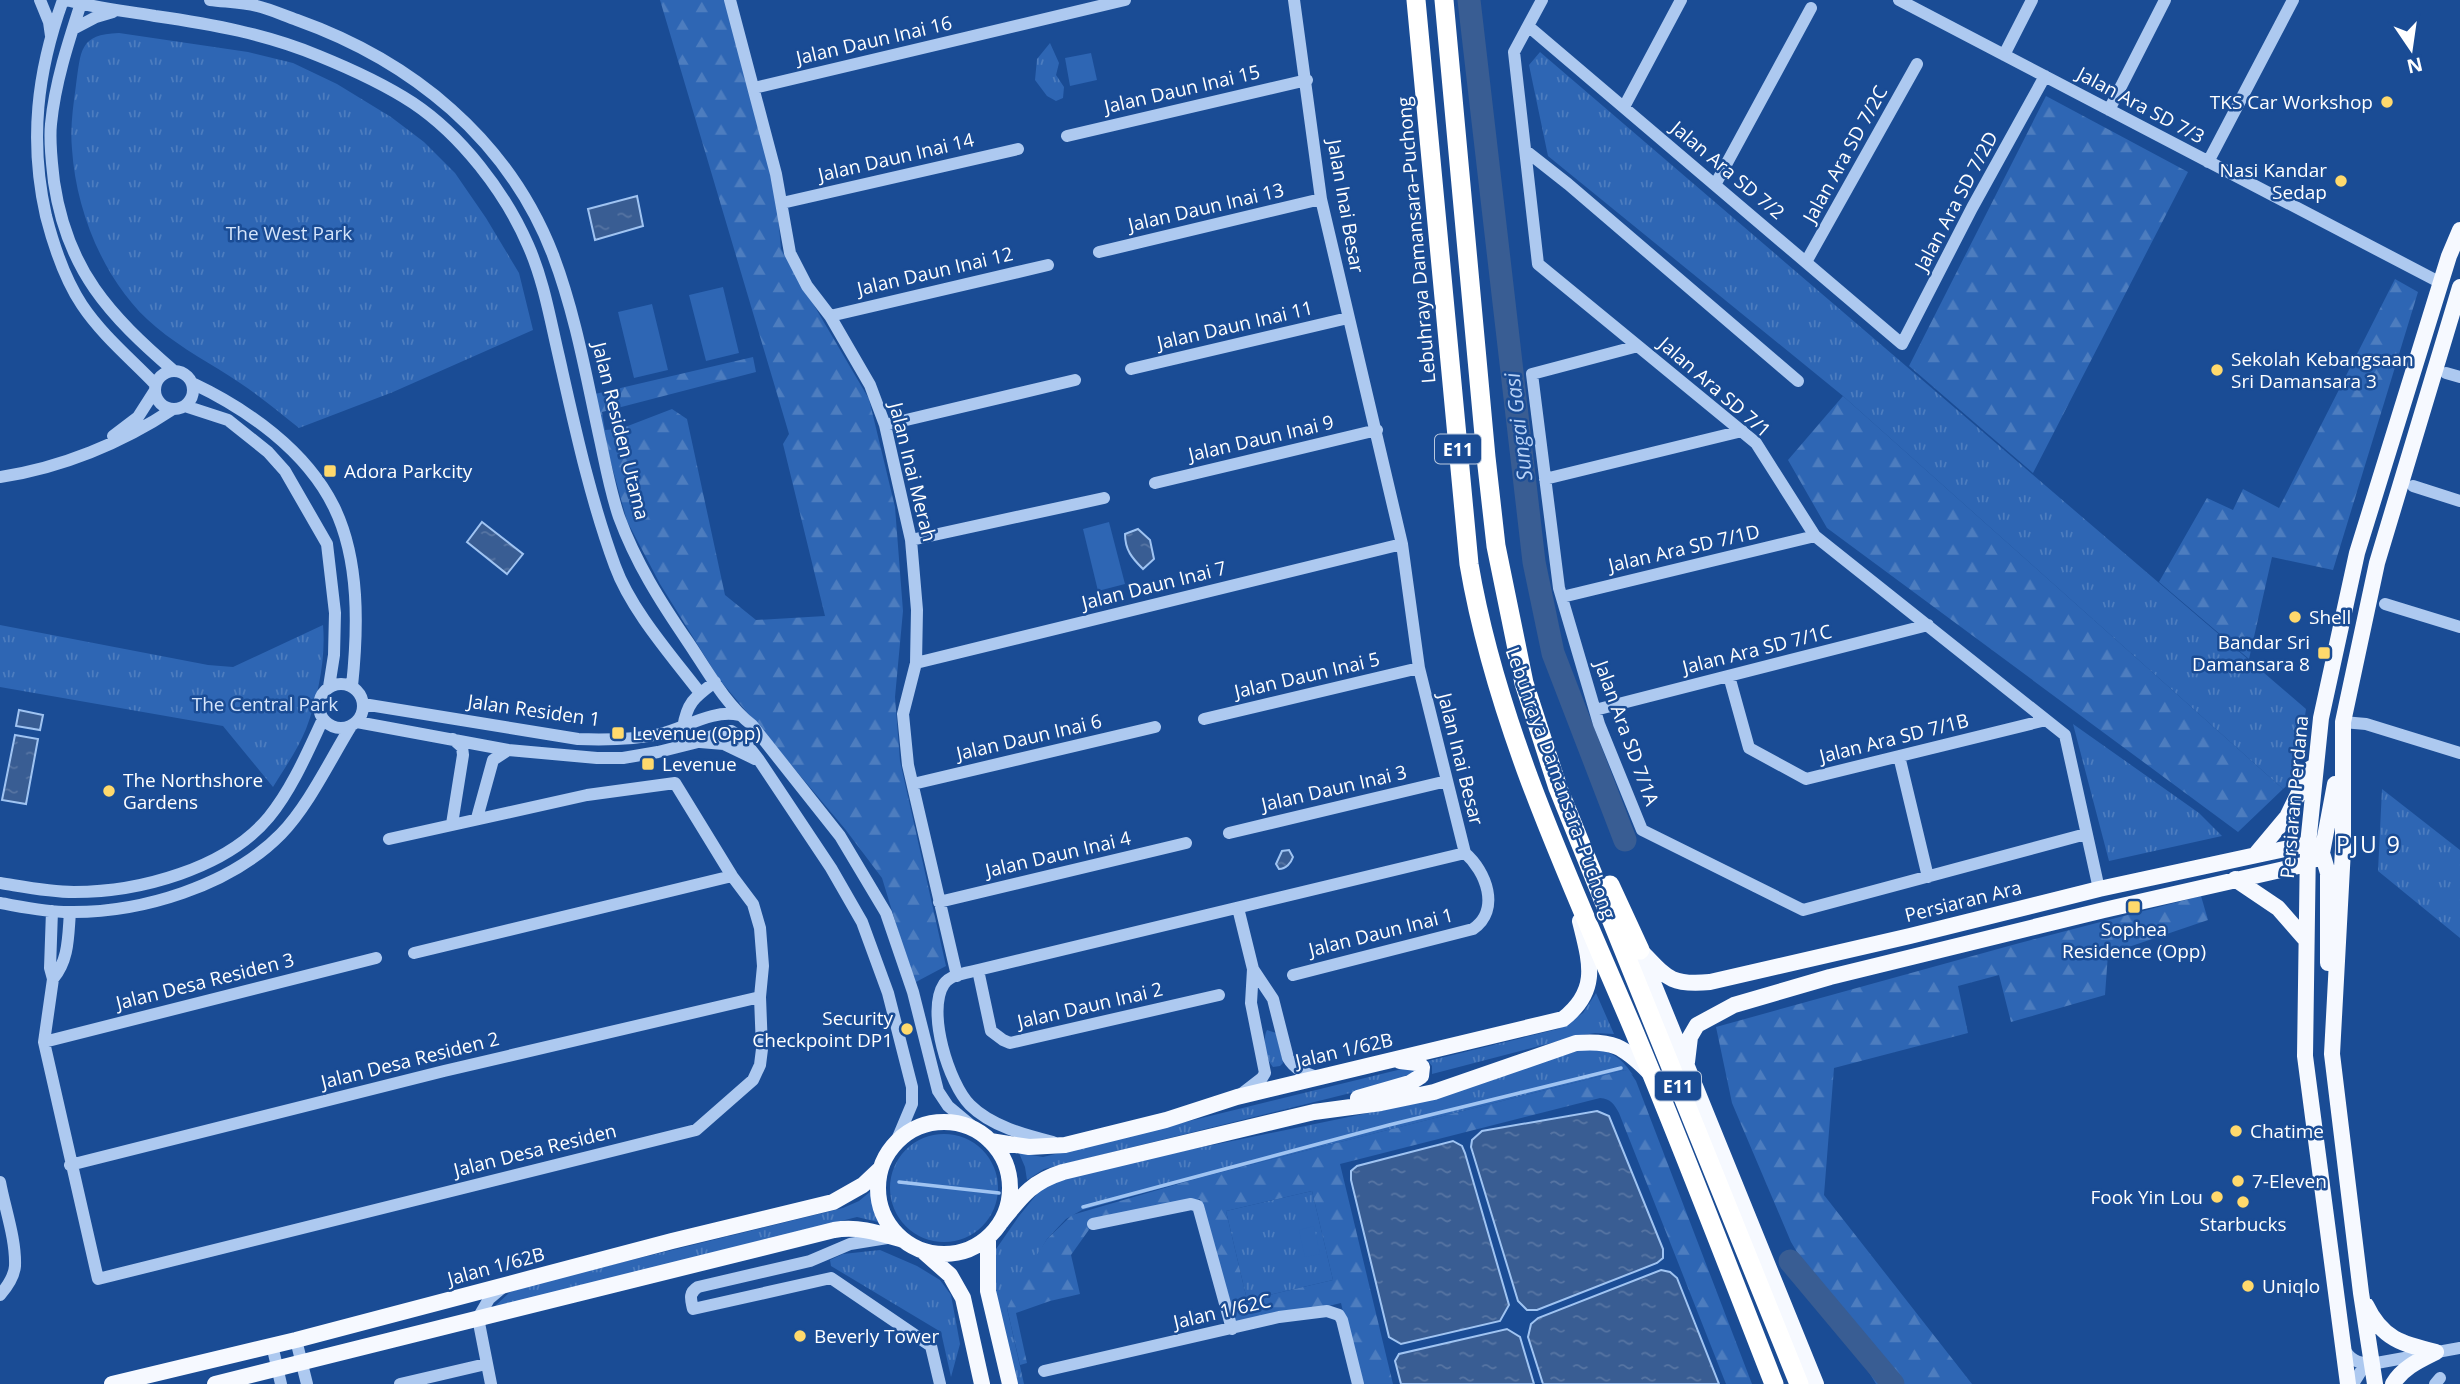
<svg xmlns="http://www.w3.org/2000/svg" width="2460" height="1384" font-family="'Open Sans',sans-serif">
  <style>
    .grass { fill: url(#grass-tufts) }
    .forest { fill: url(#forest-firs); fill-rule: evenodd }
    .garden { fill: #2e66b4 }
    .water { fill: url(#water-ripples); stroke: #a0c4f2; stroke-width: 2 }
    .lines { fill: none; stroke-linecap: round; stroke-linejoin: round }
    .stream { stroke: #a0c4f2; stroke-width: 3.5 }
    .river { stroke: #395d93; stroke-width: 23 }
    .minor { stroke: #adc9f0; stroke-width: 12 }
    .major { stroke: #f6f9ff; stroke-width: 16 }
    .highway { stroke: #fff; stroke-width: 19 }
    .poi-dot { fill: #ffd96c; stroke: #1a4c95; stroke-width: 2.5 }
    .labels { text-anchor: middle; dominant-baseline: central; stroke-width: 5; stroke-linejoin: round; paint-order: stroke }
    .shield { fill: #1a4c95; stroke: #bac9df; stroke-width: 2 }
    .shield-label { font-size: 18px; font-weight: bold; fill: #fff }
    .street-label { font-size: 19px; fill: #fff; stroke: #1a4c95 }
    .poi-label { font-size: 19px; fill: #fff; stroke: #1a4c95; text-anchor: start }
    .park-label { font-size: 19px; fill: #d4e4fb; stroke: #1a4c95 }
    .water-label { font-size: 21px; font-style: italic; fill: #b9d3f7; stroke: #1a4c95 }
    .quarter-label { font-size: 23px; letter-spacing: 2px; fill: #fff; stroke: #1a4c95 }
  </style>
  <defs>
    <pattern id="grass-tufts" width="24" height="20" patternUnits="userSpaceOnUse" patternTransform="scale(1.75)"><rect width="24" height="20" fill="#2e66b4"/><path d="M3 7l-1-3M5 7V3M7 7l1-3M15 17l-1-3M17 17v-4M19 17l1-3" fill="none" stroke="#4d7dbf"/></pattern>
    <pattern id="forest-firs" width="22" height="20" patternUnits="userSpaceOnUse" patternTransform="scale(1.75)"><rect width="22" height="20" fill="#2e66b4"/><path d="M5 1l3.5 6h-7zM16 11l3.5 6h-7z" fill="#4d7dbf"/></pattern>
    <pattern id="water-ripples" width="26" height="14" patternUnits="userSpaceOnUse" patternTransform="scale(1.75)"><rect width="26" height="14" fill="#395d93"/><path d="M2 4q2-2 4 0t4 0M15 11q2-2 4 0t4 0" fill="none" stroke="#5775a3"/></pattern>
  </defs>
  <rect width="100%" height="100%" fill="#1a4c95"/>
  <!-- grass -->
  <path class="grass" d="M119 33 248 52 293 63 337 84 391 117 424 142 455 173 486 218 519 273 533 330 393 392 299 428C280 413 261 397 240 383 212 364 182 349 156 327 106 286 76 213 72 149 70 128 73 107 76 85 81 51 79 34 119 33Z
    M1050 43 1059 63 1056 75 1064 87 1063 98 1056 101 1047 96 1035 80 1037 59Z
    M1540 52 2306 709 2296 778 2283 789 1843 396 1548 156 1529 65Z
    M0 625 208 665 233 667 323 625C326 658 318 698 306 729 298 749 284 769 273 787L223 726 0 687Z
    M2073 724 2199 813 2222 836 2109 861Z
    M2382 789 2460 850V938L2378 871Z
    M1596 993 1614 1034 1595 1033 1582 1035 1432 1074V1066L1428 1061 1558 1029 1583 1013Z
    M1267 1030 1276 1033 1283 1063 1280 1066 1273 1067C1266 1060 1262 1039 1267 1030Z
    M1596 1048C1615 1054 1622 1059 1633 1075L1625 1070 1202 1177 1082 1210 1066 1219 1047 1239 1007 1308 1024 1384H1015L990 1279 994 1252 1019 1216 1041 1189 1062 1179 1145 1159 1431 1100 1523 1068 1584 1049Z
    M1410 1067 1416 1071 1407 1079 1044 1169 1027 1180 1025 1167 1019 1153 1043 1157Z
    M890 1188a54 54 0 1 1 108 0a54 54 0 1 1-108 0Z
    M871 1191 878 1222 857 1217 494 1307 510 1292 534 1284 843 1208 859 1201Z
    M1312 1191 1333 1280 1247 1300 1226 1211Z
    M880 1250 917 1266 940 1280 951 1295 960 1344 951 1377 941 1332 831 1266 830 1260 843 1254Z"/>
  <!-- forest -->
  <path class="forest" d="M660 0H725L776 193 781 249 869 399 895 507 903 611 895 697 900 761 946 966 914 983 882 878 845 829 719 679 660 584 627 521 605 441 595 394 753 357 756 372 602 412 605 430 620 429 672 409 687 419 725 595 756 620 825 616 783 444 789 434Z
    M2046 96 2188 172 2033 473 1909 366Z
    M2395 279 2418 292 2333 570 2272 557 2249 659 2159 582 2207 498 2233 510 2243 489 2279 508Z
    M1843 396 2283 789 2238 832 1827 528 1788 460Z
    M2201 896 2208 920 2108 954 2105 995 2011 1022 1999 975 1958 986 1968 1033 1834 1068 1824 1195 1972 1384H1876L1791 1242 1732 1103 1716 1027 2016 944Z
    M1625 1070 1630 1072 1636 1081 1752 1384H1726L1619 1113C1614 1104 1611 1099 1600 1098L1340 1164 1393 1384H1360L1341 1303 1232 1329 1200 1199 1093 1224 1071 1255 1080 1294 1050 1301 1016 1313 1027 1363 1020 1365 1007 1308 1023 1276 1047 1239 1072 1215 1202 1177ZM1312 1191 1333 1280 1247 1300 1226 1211Z"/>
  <!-- garden -->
  <path class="garden" d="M1091 53 1097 80 1070 86 1065 58Z
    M723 287 739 353 706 361 689 295Z
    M652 304 668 370 634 378 618 312Z
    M1109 522 1125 584 1098 591 1083 529Z
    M1314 1226 1320 1254 1305 1257 1299 1230Z"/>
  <!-- water -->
  <path class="water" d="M637 196 643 226 595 240 588 209Z
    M482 522 523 554 507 574 467 542Z
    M1138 529 1150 540 1154 559 1143 569C1132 558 1125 550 1125 534Z
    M19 710 43 715 40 730 16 726Z
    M15 735 38 739 26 804 2 800Z
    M1289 850 1293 857C1291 863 1286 869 1279 869L1276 864 1282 851Z
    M1597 1111 1609 1116 1663 1249V1258L1657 1263 1537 1310H1527L1518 1301 1471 1147 1472 1140 1482 1131Z
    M1453 1141 1462 1146 1465 1153 1509 1305 1500 1321 1401 1344 1389 1337 1351 1180V1171L1357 1166Z
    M1661 1270 1670 1272 1677 1278 1719 1384H1543L1528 1337 1531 1324 1538 1318Z
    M1507 1329 1520 1337 1534 1384H1401L1395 1361 1399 1354Z"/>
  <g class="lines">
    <!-- stream -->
    <path class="stream" d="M899 1182 999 1193
      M1083 1207 1389 1125 1621 1068"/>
    <!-- river -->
    <path class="river" d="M1469 0 1534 562 1553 653 1625 840
      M1790 1261 1893 1384"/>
    <!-- minor -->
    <path class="minor" d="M40 0 49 22 51 36
      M63 0C37 72 29 141 46 216 54 247 64 278 82 305 102 335 131 359 155 384
      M67 0C95 8 126 11 155 16 211 24 267 34 319 56 351 69 384 84 413 103 461 135 505 192 528 245 544 281 550 319 559 357 575 428 590 498 615 566 631 610 671 655 700 693
      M82 0C69 40 55 82 51 124 49 143 52 163 54 182 67 270 109 315 174 371
      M210 0C225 2 242 2 257 6 270 9 283 15 297 20 412 61 508 139 553 255 575 313 586 375 599 435 605 462 610 491 619 517 636 563 660 601 688 642 707 670 725 704 752 725L840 836 886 913 913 992 938 1091 948 1106 978 1131
      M730 0 776 174 790 253 807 286 830 316 870 385 885 425 911 540 917 610 916 663 903 714 908 765 957 976
      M1294 0 1321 199 1402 544 1419 668 1465 853
      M1542 0 1514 52 1538 264 1756 443 1815 536 2065 735 2099 889
      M1899 0 2441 283
      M1528 26 1902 344 1972 208 2045 76
      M75 28 96 17 113 12
      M2004 55 2032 0
      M754 88 1125 0
      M1624 107 1681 0
      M2109 110 2165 0
      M1067 136 1307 80
      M1526 151 1568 184 1798 381
      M2208 162 2293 0
      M1715 185 1811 8
      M782 203 1018 149
      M1099 252 1321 199
      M1806 262 1917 64
      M830 316 1048 265
      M1638 346 1532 374 1559 588 1599 724 1642 830 1803 910 2086 834
      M1131 369 1348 318
      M155 390a19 19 0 1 1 38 0a19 19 0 1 1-38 0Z
      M2446 373 2460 377
      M192 383C247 409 306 450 334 507 360 560 358 629 352 686
      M185 406 228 420 268 452 285 471 327 544 335 613 334 655 329 687
      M885 425 1075 380
      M113 436 138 417 154 392
      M0 477C61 468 122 443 173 409
      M1545 479 1742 431
      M1155 483 1377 430
      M2413 486 2460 501
      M911 540 1104 498
      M1562 597 1815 536
      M2385 604 2460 627
      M916 663 1402 544
      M1729 676 1749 748 1806 779 2046 720
      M319 706a22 22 0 1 1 44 0a22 22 0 1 1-44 0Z
      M363 704 578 739C606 740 633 740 660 734 685 728 713 709 739 715
      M1595 710 1928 625
      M1204 719 1419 668
      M357 722 508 750 597 758H623L658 752 698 742 721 732 731 731
      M2343 722 2366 724 2460 753
      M683 728C687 702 695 697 715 682
      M731 731 741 737 759 760 831 868 862 922 888 993 912 1087V1104L896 1142
      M700 742 724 744 755 759
      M1899 756 1928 877
      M913 784 1155 727
      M477 818 493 760 508 750
      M452 824 463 755 462 747 453 739
      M1229 833 1447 781
      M0 883C25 887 49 892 74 892 139 892 226 869 269 817 292 789 308 751 323 719
      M939 902 1186 843
      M0 903C23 907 46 912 69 912 141 913 230 886 281 834 309 805 330 760 351 726
      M1238 908 1253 969
      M52 911 50 968 53 979 44 1042 98 1279 696 1130 753 1080 760 1065 762 1049 760 997 763 966 760 928 753 904 732 876 675 783 587 795 389 839
      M414 953 732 876
      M978 970 991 1031 1003 1040 1010 1043 1219 995
      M1293 975 1473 929C1501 910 1486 871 1465 853
      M53 979C69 960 68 937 70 912
      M44 1042 376 958
      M1240 1095 1262 1078 1265 1073 1251 1003 1253 969 1273 999 1288 1058C1295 1070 1305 1073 1317 1077
      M1053 1142C1025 1135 991 1126 970 1105 949 1084 926 1011 944 984 951 974 967 973 978 970L1465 853
      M70 1165 444 1071 760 997
      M0 1182C5 1209 16 1239 15 1266 14 1277 7 1287 0 1295
      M1093 1224 1191 1204 1198 1206 1232 1329
      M887 1238 850 1244 810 1261 698 1287C688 1293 691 1300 693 1309L831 1278 931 1346 940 1384
      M296 1340 307 1384
      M272 1345 281 1384
      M2343 1347C2350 1360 2357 1363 2371 1364L2460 1348
      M1044 1371 1279 1317 1327 1311 1339 1315 1342 1320 1358 1384
      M400 1384 486 1364
      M491 1384 478 1318 489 1299 502 1288
      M2353 1384 2361 1371 2371 1364
      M2435 1384 2440 1378"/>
    <!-- major -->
    <path class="major" d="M2256 854 2287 817 2311 768
      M2235 879 2278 908 2306 940
      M1640 950C1666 977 1670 986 1710 982L1910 936 2099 889 2308 844
      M1643 958 1816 1384
      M2328 963V873L2322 853 2335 784
      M1687 1062 1690 1037 1697 1025 1734 1005 1830 977 2104 910 2307 864 2322 853
      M1358 1098 1410 1083 1421 1076 1422 1067 1417 1063 1400 1061
      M878 1188a66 66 0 1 1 132 0a66 66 0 1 1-132 0Z
      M990 1141 1029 1147 1065 1145 1166 1120 1237 1097 1563 1019C1600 990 1590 962 1580 921
      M1001 1222C1021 1197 1031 1182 1063 1172L1314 1112 1381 1103 1434 1092 1576 1043C1613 1040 1623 1046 1649 1072
      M988 1238V1291L1010 1384
      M924 1252 950 1275 963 1298 982 1384
      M2366 1305C2382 1339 2402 1344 2436 1352
      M112 1384 296 1340 672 1241 833 1202 863 1185 880 1169
      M215 1384 834 1230C859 1226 879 1233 903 1240
      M2348 1384 2305 1056 2308 844 2321 718 2357 553 2449 256 2460 230
      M2375 1384 2361 1293 2332 1054 2343 849V722L2377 563 2460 287
      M2393 1384C2402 1368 2420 1360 2436 1352"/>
    <!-- highway -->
    <path class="highway" d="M1416 0 1469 564C1496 723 1568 876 1631 1024 1681 1143 1727 1264 1774 1384
      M1444 0 1486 457 1496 546 1524 683 1558 788 1799 1384
      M1610 885 1640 950"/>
  </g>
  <!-- markers -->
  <g class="poi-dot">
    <circle cx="2387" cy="102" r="7"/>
    <circle cx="2341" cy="181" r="7"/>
    <circle cx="2217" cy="370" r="7"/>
    <rect x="323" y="464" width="14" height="14" rx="3.5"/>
    <circle cx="2295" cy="617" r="7"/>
    <rect x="2317" y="646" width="14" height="14" rx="3.5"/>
    <rect x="611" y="726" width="14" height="14" rx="3.5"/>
    <rect x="641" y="757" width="14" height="14" rx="3.5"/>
    <circle cx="109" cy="791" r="7"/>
    <rect x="2127" y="900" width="14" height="14" rx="3.5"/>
    <circle cx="907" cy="1029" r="7"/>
    <circle cx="2236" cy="1131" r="7"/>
    <circle cx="2238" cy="1181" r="7"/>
    <circle cx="2217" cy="1197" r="7"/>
    <circle cx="2243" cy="1202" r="7"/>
    <circle cx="2248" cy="1286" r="7"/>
    <circle cx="800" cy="1336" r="7"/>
  </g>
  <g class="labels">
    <!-- shield labels -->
    <g class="shield">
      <rect x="1435" y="434.5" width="46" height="29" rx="5"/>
      <rect x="1655" y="1071.5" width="46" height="29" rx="5"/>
    </g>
    <g class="shield-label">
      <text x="1458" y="449">E11</text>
      <text x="1678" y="1086">E11</text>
    </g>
    <!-- street labels -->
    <g class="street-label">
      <text transform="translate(874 40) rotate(-13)">Jalan Daun Inai 16</text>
      <text transform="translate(1182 89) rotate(-13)">Jalan Daun Inai 15</text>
      <text transform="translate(2141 105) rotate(28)">Jalan Ara SD 7/3</text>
      <text transform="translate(1845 154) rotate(-61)">Jalan Ara SD 7/2C</text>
      <text transform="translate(896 157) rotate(-13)">Jalan Daun Inai 14</text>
      <text transform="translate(1728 170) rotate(40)">Jalan Ara SD 7/2</text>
      <text transform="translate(1956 201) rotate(-62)">Jalan Ara SD 7/2D</text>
      <text transform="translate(1346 206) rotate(80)">Jalan Inai Besar</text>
      <text transform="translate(1206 207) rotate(-13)">Jalan Daun Inai 13</text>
      <text transform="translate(1416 240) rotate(-95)">Lebuhraya Damansara–Puchong</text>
      <text transform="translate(935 271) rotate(-13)">Jalan Daun Inai 12</text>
      <text transform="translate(1235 325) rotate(-13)">Jalan Daun Inai 11</text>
      <text transform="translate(1715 387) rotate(41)">Jalan Ara SD 7/1</text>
      <text transform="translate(621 431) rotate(76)">Jalan Residen Utama</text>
      <text transform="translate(1261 438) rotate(-13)">Jalan Daun Inai 9</text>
      <text transform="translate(913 472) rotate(76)">Jalan Inai Merah</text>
      <text transform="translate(1684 548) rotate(-13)">Jalan Ara SD 7/1D</text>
      <text transform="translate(1154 585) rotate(-14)">Jalan Daun Inai 7</text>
      <text transform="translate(1757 649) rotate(-14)">Jalan Ara SD 7/1C</text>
      <text transform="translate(1307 675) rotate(-13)">Jalan Daun Inai 5</text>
      <text transform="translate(534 710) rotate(8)">Jalan Residen 1</text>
      <text transform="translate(1627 733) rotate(70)">Jalan Ara SD 7/1A</text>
      <text transform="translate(1029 737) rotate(-13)">Jalan Daun Inai 6</text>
      <text transform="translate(1894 738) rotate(-14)">Jalan Ara SD 7/1B</text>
      <text transform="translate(1461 759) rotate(76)">Jalan Inai Besar</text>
      <text transform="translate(1561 783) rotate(70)">Lebuhraya Damansara–Puchong</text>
      <text transform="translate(1334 788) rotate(-13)">Jalan Daun Inai 3</text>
      <text transform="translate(2294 797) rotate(-85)">Persiaran Perdana</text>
      <text transform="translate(1058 854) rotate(-13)">Jalan Daun Inai 4</text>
      <text transform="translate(1963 901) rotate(-14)">Persiaran Ara</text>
      <text transform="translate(1381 932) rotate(-14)">Jalan Daun Inai 1</text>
      <text transform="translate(205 981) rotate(-14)">Jalan Desa Residen 3</text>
      <text transform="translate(1090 1005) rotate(-13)">Jalan Daun Inai 2</text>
      <text transform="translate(1344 1050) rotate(-13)">Jalan 1/62B</text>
      <text transform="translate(410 1060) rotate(-14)">Jalan Desa Residen 2</text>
      <text transform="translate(535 1150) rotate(-14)">Jalan Desa Residen</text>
      <text transform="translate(496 1266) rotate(-15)">Jalan 1/62B</text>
      <text transform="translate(1222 1311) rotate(-13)">Jalan 1/62C</text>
    </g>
    <!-- poi labels -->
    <g class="poi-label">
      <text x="2373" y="102" text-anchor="end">TKS Car Workshop</text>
      <text x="2327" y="170" text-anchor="end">Nasi Kandar<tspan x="2327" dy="22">Sedap</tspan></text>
      <text x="2231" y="359">Sekolah Kebangsaan<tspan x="2231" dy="22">Sri Damansara 3</tspan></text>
      <text x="344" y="471">Adora Parkcity</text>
      <text x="2309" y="617">Shell</text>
      <text x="2310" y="642" text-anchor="end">Bandar Sri<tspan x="2310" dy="22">Damansara 8</tspan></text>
      <text x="632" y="733">Levenue (Opp)</text>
      <text x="662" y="764">Levenue</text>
      <text x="123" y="780">The Northshore<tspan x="123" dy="22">Gardens</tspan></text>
      <text x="2134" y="929" text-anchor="middle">Sophea<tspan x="2134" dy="22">Residence (Opp)</tspan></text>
      <text x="893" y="1018" text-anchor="end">Security<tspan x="893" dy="22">Checkpoint DP1</tspan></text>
      <text x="2250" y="1131">Chatime</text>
      <text x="2252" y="1181">7-Eleven</text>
      <text x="2203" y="1197" text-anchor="end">Fook Yin Lou</text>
      <text x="2243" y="1224" text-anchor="middle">Starbucks</text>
      <text x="2262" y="1286">Uniqlo</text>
      <text x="814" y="1336">Beverly Tower</text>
    </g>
    <!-- park labels -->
    <g class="park-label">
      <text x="289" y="233">The West Park</text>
      <text x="265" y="704">The Central Park</text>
    </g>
    <!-- water labels -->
    <g class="water-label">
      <text transform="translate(1518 427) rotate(-97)">Sungai Gasi</text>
    </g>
    <!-- quarter labels -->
    <g class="quarter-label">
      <text x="2369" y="844">PJU 9</text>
    </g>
  </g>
  <!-- north arrow -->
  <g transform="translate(2411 49) rotate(167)" stroke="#1a4c95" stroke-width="5" paint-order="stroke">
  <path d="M0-5L12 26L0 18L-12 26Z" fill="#ffffff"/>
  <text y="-10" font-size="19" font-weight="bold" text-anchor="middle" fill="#ffffff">N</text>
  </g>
</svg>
